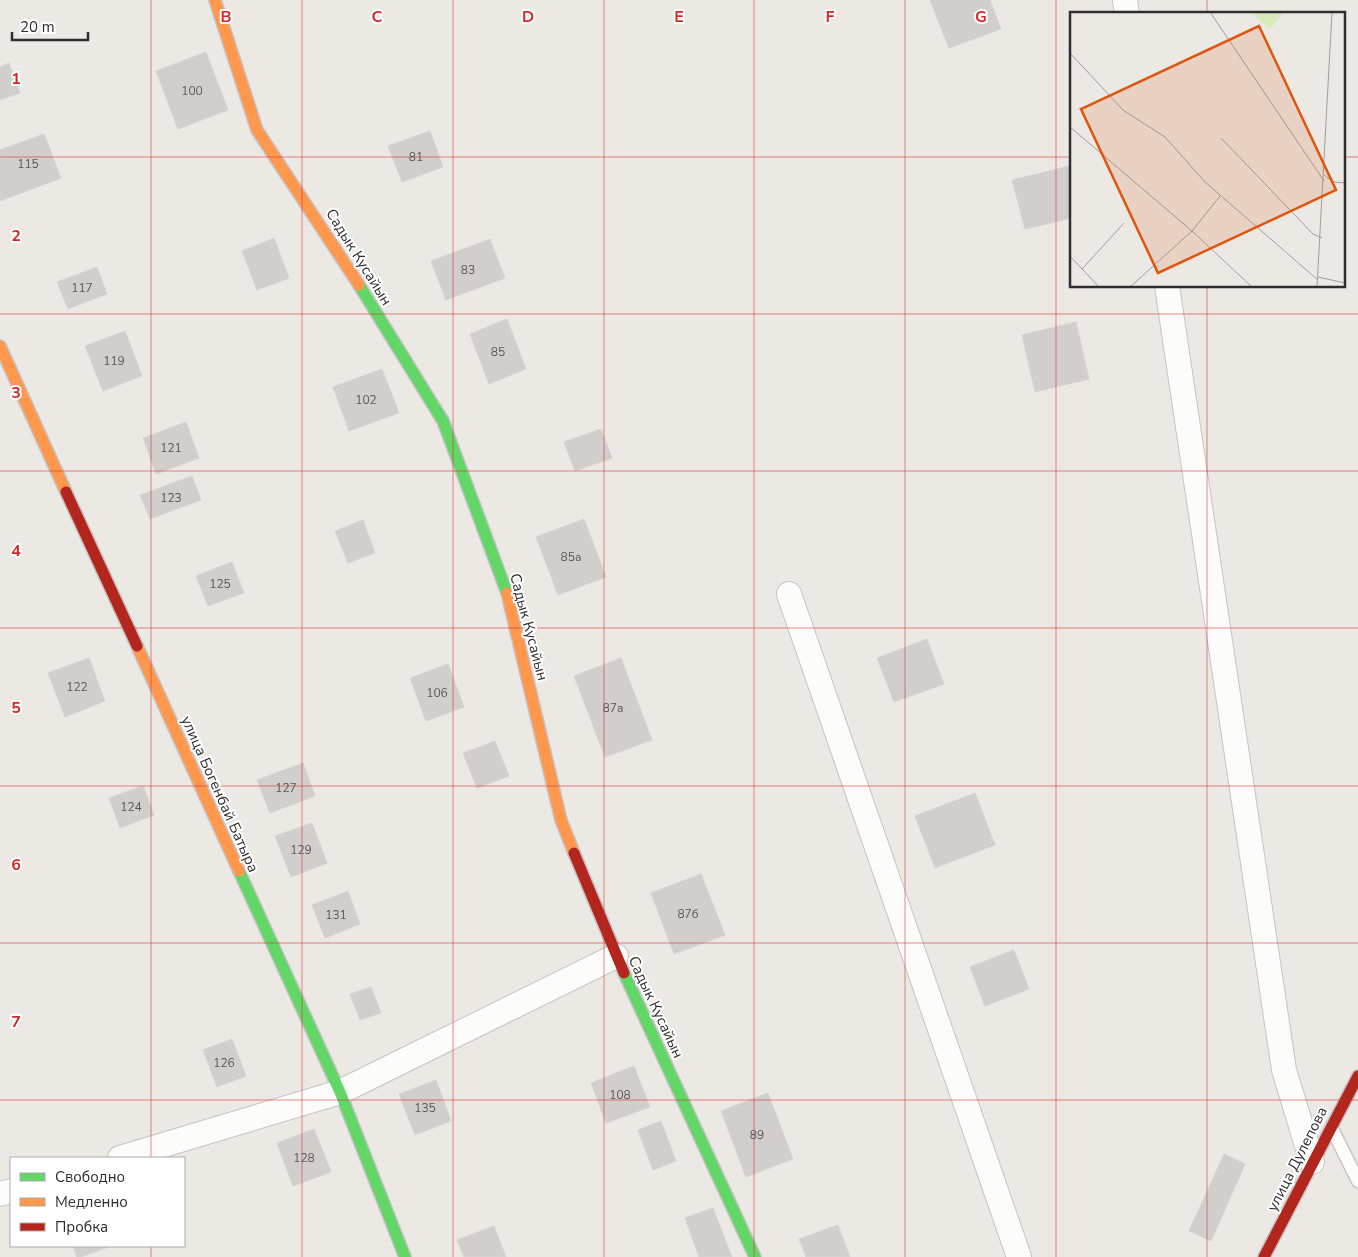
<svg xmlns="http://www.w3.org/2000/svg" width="1358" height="1257" font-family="'Nunito Sans',sans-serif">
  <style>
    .building { fill: #d1cecb; stroke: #d7d4d0 }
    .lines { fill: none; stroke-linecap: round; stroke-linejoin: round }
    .lane-casing { stroke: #c5c4c5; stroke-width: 15 }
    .street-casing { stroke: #c5c4c5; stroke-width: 26 }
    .fast-casing { stroke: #c5c4c5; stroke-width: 14 }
    .slow-casing { stroke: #c5c4c5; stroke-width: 14 }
    .jam-casing { stroke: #c5c4c5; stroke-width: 14 }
    .lane { stroke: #fcfcfb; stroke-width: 12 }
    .street { stroke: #fcfcfb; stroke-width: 24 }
    .fast { stroke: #63d668; stroke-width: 11 }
    .slow { stroke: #ff974d; stroke-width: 11 }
    .jam { stroke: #b3261e; stroke-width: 11 }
    .grid { fill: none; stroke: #d62828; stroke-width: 1; stroke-opacity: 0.55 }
    .labels { text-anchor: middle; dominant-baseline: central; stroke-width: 4; stroke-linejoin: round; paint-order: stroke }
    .number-label { font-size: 12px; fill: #585857 }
    .street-label { font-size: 15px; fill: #2e2e2e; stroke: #fff }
    .inset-road { fill: none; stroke: #a09e9b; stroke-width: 1 }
    .view { fill: #df570e; fill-opacity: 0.15; stroke: #df570e; stroke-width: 2.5 }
    .inset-edge { fill: none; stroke: #2e2e2e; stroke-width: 2.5 }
    .grid-label { font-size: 16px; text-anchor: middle; font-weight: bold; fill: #d62828; stroke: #fff; stroke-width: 4; stroke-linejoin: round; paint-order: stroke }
  </style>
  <rect width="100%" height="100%" fill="#ece8e4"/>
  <!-- building -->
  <path class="building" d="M930 0H990L1001 29 949 48Z
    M206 52 228 110 178 129 156 71Z
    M9 63 20 93 0 100V67Z
    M430 131 443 167 402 182 388 146Z
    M44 134 61 178 0 201V150Z
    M1069 166 1072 177V218L1025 229 1012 180Z
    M274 238 289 278 257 290 242 251Z
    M490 239 505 278 446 300 431 261Z
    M97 267 107 294 68 309 57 282Z
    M507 319 526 369 489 384 470 334Z
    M1076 322 1089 379 1035 392 1022 335Z
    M125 331 142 376 103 391 85 346Z
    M382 369 399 413 349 431 333 387Z
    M186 422 199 458 156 474 143 438Z
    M601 429 612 458 575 471 564 442Z
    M192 476 201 500 150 519 140 495Z
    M584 519 606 577 558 595 536 537Z
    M363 520 375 553 348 563 335 531Z
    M232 562 244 593 208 606 196 576Z
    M927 639 944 684 894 702 877 658Z
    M89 658 105 701 65 717 48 673Z
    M621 658 652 740 605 757 574 676Z
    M448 664 464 707 426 721 410 678Z
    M495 741 509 776 477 788 463 753Z
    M303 763 315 796 270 813 257 780Z
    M143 786 154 815 120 828 109 798Z
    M975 793 995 845 935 868 915 816Z
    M312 823 327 863 291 877 275 836Z
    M701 874 725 935 674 954 651 893Z
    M348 891 360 924 325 938 312 905Z
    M1014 950 1029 989 985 1006 970 967Z
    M371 987 381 1013 360 1020 350 994Z
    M232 1039 246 1076 217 1087 203 1050Z
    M634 1066 650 1107 606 1123 591 1083Z
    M436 1080 451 1121 415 1135 399 1094Z
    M768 1093 793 1159 746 1177 721 1111Z
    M661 1121 676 1161 653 1170 638 1130Z
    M314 1129 331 1172 293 1186 277 1143Z
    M1224 1154 1245 1164 1211 1241 1189 1231Z
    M713 1208 732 1257H699L685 1218Z
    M838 1225 850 1257H806L799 1239Z
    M494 1226 506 1257H464L457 1240Z
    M73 1246H111L81 1257H77Z"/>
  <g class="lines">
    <defs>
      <path id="lane" d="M1332 1129 1358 1181"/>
      <path id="street" d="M1125 0 1127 14
        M1167 286 1284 1070 1312 1162
        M789 594 1019 1257
        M120 1158 340 1092 616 956
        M0 1194 11 1191"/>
      <path id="fast" d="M359 285 443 421 507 593
        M239 871 340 1092 405 1257
        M624 973 755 1257"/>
      <path id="slow" d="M215 0 257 130 359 285
        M0 346 66 492
        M507 593 561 820 574 853
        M137 646 239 871"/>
      <path id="jam" d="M66 492 137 646
        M574 853 624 973
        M1264 1257 1358 1076"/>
    </defs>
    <!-- lane casing -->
    <use href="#lane" class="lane-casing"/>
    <!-- street casing -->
    <use href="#street" class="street-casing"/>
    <!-- fast casing -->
    <use href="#fast" class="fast-casing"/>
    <!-- slow casing -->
    <use href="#slow" class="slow-casing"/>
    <!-- jam casing -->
    <use href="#jam" class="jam-casing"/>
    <!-- lane -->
    <use href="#lane" class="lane"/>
    <!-- street -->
    <use href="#street" class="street"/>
    <!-- fast -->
    <use href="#fast" class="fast"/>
    <!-- slow -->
    <use href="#slow" class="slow"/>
    <!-- jam -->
    <use href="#jam" class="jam"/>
  </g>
  <!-- grid -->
  <path class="grid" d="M151 0V1158M302 0V1257M453 0V1257M604 0V1257M754 0V1257M905 0V1257M1056 0V1257M1207 0V14M0 157H1072M1344 157H1358M1207 286V1257M0 314H1358M0 471H1358M0 628H1358M0 786H1358M0 943H1358M0 1100H1358M151 1246V1257"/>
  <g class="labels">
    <!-- number labels -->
    <g class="number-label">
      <text x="192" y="91">100</text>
      <text x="416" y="157">81</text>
      <text x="28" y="164">115</text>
      <text x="468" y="270">83</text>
      <text x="82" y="288">117</text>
      <text x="498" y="352">85</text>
      <text x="114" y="361">119</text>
      <text x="366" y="400">102</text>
      <text x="171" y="448">121</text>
      <text x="171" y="498">123</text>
      <text x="571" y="557">85а</text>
      <text x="220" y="584">125</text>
      <text x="77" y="687">122</text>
      <text x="437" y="693">106</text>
      <text x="613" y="708">87а</text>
      <text x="286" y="788">127</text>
      <text x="131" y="807">124</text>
      <text x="301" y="850">129</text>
      <text x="688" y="914">87б</text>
      <text x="336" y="915">131</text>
      <text x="224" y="1063">126</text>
      <text x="620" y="1095">108</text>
      <text x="425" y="1108">135</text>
      <text x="757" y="1135">89</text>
      <text x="304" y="1158">128</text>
    </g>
    <!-- street labels -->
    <g class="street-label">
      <text transform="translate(359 257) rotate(58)">Садык Кусайын</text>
      <text transform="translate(529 627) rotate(75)">Садык Кусайын</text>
      <text transform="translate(220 794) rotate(66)">улица Богенбай Батыра</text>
      <text transform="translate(656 1007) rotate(65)">Садык Кусайын</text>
      <text transform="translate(1297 1159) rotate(-63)">улица Дулепова</text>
    </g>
  </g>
  <!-- overview -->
  <g transform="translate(1070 12)">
    <rect width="275" height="275" fill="#ece8e4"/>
    <path d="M179 0H214L200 17Z" fill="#d9eabb"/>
    <path class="inset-road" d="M140 0 254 169M0 41 53 98 95 125 135 170 248 268M0 115 122 219 182 275M151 126 243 222 252 226M254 163 263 170 275 171M0 244 29 275M12 257 54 211M248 265 275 271M60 275 122 219 150 184M247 275 262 0"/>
    <path class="view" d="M189 14 266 178 88 261 11 97Z"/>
    <rect width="275" height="275" class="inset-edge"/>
  </g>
  <g class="grid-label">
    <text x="226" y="22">B</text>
    <text x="377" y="22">C</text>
    <text x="528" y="22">D</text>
    <text x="679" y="22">E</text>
    <text x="830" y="22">F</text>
    <text x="981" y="22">G</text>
    <text x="16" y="84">1</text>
    <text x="16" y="241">2</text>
    <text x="16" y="398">3</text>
    <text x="16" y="556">4</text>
    <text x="16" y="713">5</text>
    <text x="16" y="870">6</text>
    <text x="16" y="1027">7</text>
  </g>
  <!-- legend -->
  <rect x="10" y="1157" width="175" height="90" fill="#ffffff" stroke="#ababab"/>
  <rect x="20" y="1173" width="25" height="8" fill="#63d668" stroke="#ababab"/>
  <text x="55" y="1182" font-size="15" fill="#2e2e2e">Свободно</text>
  <rect x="20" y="1198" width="25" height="8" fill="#ff974d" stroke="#ababab"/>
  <text x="55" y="1207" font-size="15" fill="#2e2e2e">Медленно</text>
  <rect x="20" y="1223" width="25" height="8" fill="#b3261e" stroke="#ababab"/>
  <text x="55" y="1232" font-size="15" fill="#2e2e2e">Пробка</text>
  <!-- scale -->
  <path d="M12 32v8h76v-8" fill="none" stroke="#2e2e2e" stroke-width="2.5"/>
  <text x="20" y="32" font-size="15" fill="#2e2e2e" stroke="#ffffff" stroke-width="4" paint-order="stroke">20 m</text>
</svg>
